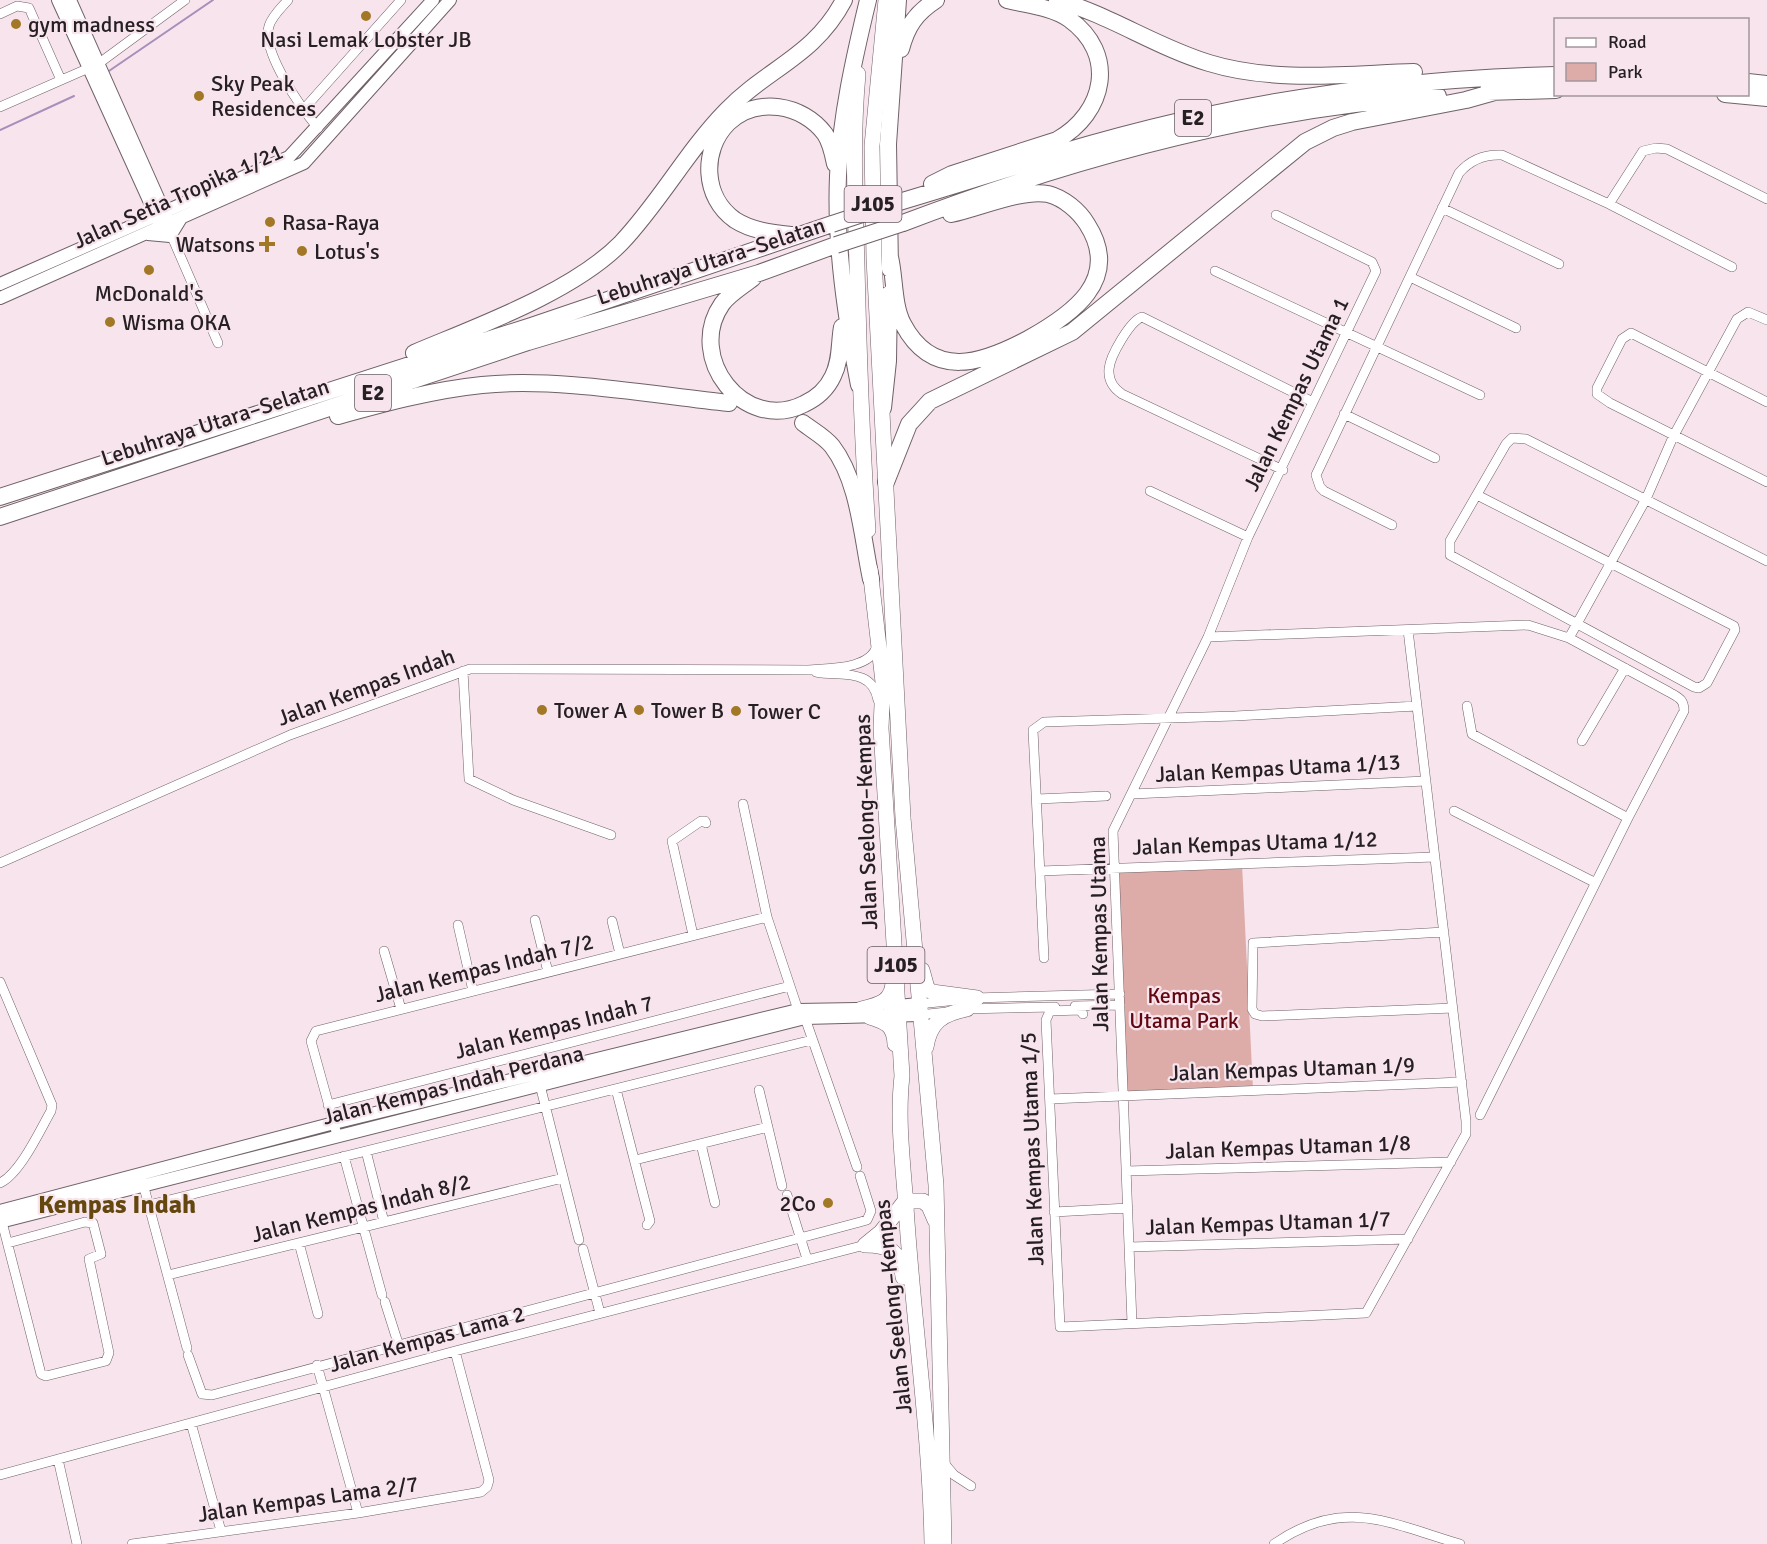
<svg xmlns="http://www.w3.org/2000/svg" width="1767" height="1544" font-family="Signika,sans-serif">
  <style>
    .park { fill: #ddaca8 }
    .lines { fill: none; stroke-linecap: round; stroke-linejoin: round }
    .stream { stroke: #a88fbb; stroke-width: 2 }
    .minor-casing { stroke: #706168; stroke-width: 10 }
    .tertiary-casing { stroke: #706168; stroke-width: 14 }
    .primary-casing { stroke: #706168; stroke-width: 16 }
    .motorway-casing { stroke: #706168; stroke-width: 18 }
    .minor { stroke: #fff; stroke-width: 9 }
    .tertiary { stroke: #fff; stroke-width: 12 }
    .primary { stroke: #fff; stroke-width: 15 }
    .motorway { stroke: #fff; stroke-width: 16 }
    .motorway-bridge-casing { stroke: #706168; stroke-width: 18; stroke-linecap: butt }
    .motorway-bridge { stroke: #fff; stroke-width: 16 }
    .poi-dot { fill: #a27827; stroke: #f7e4ed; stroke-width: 2 }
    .labels { text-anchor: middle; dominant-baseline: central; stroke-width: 4.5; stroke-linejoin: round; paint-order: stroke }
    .shield { fill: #f7e4ed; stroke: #655b60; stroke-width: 1.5 }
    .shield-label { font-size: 21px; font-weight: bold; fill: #262023 }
    .poi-label { font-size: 22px; fill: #262023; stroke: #f7e4ed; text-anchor: start }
    .street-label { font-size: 22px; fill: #262023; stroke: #f7e4ed }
    .park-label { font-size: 22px; fill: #620710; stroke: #f7e4ed }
    .quarter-label { font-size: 26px; font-weight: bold; fill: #64470e; stroke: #f7e4ed }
  </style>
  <rect width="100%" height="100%" fill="#f7e4ed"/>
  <!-- park -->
  <path class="park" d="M1242 864 1253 1090 1123 1096 1114 868Z"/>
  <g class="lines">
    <!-- stream -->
    <path class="stream" d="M106 73 213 0
      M0 130 74 96"/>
    <defs>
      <path id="minor" d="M288 0C281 8 272 16 269 26 261 52 302 109 318 128
        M0 14 17 6 29 8 61 80
        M0 107 98 64 185 0
        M303 110 401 0
        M1609 204 1643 151 1656 148 1667 149 1767 199
        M1442 208 1559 264
        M169 230 218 343
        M1215 271 1480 395
        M1410 277 1516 328
        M1767 402 1631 333 1622 339 1597 388V394L1610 403 1767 482
        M1344 414 1435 458
        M1283 470 1122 394C1113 388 1108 380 1109 369 1110 356 1130 321 1142 317L1313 402
        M1150 491 1248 537
        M1477 495 1734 626 1735 630 1707 683 1699 688 1694 687 1450 555V541L1506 444 1512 438 1526 439 1767 561
        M1392 525 1324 491 1320 487 1316 475 1459 173C1470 160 1484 154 1502 155L1609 204 1732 267
        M1208 637 1528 625 1569 638 1669 692C1679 698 1684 699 1684 711L1628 818
        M1569 638 1646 499 1673 437 1737 319 1748 312 1767 320
        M463 671 469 779 513 800 611 835
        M816 672C840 677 872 667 878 700
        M1467 706 1472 734 1628 818 1480 1115
        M1582 741 1625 668
        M1132 794 1426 781
        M1037 799 1106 796
        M743 804 767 917 798 1010
        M1454 811 1594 882
        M0 863 290 735 470 669 808 670C828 668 870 670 877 646
        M1040 871 1435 857
        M535 920 548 972
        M612 921 620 954
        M458 925 473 991
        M1444 932 1253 943 1252 1009 1255 1014 1262 1016 1453 1008
        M693 935 672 841 701 821H705L706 823
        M384 951 401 1009
        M1044 958 1033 730 1044 722 1235 716 1417 706
        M0 982 52 1105 51 1111C40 1130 20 1174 0 1183
        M974 998 1120 994
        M918 1004 958 1000
        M1075 1006 1120 1005
        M964 1009 1055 1007
        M1083 1014 1080 1010 1050 1011 1046 1020 1060 1327 1366 1313 1466 1134V1121L1408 630
        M919 1015 947 1012
        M805 1018 857 1167
        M539 1081 579 1240
        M616 1089 650 1221 647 1225
        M759 1090 782 1186
        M1050 1099 1462 1082
        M328 1105 790 986
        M337 1135 311 1041 316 1031 767 917
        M701 1144 715 1203
        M366 1151 384 1222
        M344 1156 382 1295
        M635 1160 768 1127
        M1126 1171 1451 1162
        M142 1180 187 1348
        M787 1195 807 1259
        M149 1205 812 1040
        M1054 1212 1128 1208
        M1 1218 41 1374 46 1376 106 1361 109 1353 89 1259 101 1254 93 1223 85 1222 8 1243
        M299 1243 318 1314
        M1129 1247 1408 1239
        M583 1249 600 1313
        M168 1275 563 1178
        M385 1302 398 1343
        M1132 1323 1113 831 1208 637 1248 537 1376 271 1372 262 1276 215
        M188 1355 202 1394 212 1395 860 1222 867 1220 871 1211 860 1176
        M317 1365 358 1513
        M191 1423 221 1531
        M58 1459 77 1544
        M943 1462 954 1475 971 1486
        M0 1475 455 1351 865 1245
        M132 1544 358 1513 481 1492 487 1487 489 1480 455 1351
        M1274 1544C1343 1496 1389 1523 1460 1544"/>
      <path id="tertiary" d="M58 0 158 220
        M70 0 166 216
        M148 234 170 236 181 218
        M0 284 289 157 433 0
        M0 298 304 163 450 0
        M889 1007 918 1004
        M0 1211 334 1123 798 1010 857 1009
        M0 1222 805 1018 919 1015"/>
      <path id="primary" d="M886 0 872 146 874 258 903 818 936 1185 944 1544
        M858 74C852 139 855 201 857 266 859 354 862 442 868 530
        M870 569 883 682 881 728 902 1076C897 1120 903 1163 906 1207 913 1320 930 1431 932 1544
        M922 970 927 988 932 992 977 998
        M861 1009C878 1005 893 1002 893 981
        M870 1017C886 1022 894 1025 895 1044
        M926 1047C930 1021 943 1014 967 1009
        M865 1245C890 1245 900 1251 903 1277
        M865 1245 881 1232 905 1201H923L929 1206 935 1220"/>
      <path id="motorway" d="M1057 0C1110 15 1156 47 1209 63 1274 83 1347 74 1414 72
        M901 49C907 26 916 13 936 0
        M1748 82 1767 84
        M1487 92 1556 90
        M1725 94 1767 98
        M932 184 952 174 1057 140C1105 113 1118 54 1069 19 1052 7 1027 5 1007 0
        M896 203C998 173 1100 137 1203 116 1320 91 1436 78 1556 75
        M903 223C1074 158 1255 108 1438 96
        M792 235C773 233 752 231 735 220 703 198 701 150 728 123 756 96 803 104 825 134 831 143 833 154 835 164
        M890 257C895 278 893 305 903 324 933 381 983 363 1028 339 1071 315 1123 280 1087 224 1079 211 1064 198 1048 194 1022 189 979 208 951 214
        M890 269 888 144 898 0
        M753 278C743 286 729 294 722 304 685 357 744 434 804 404 817 398 827 389 833 376 841 360 839 344 842 327
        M414 353C478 326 573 292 621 243 660 202 687 151 726 111 767 68 814 57 844 0
        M859 385C846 317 835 245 838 176 841 116 854 58 868 0
        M883 408 888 361 889 294
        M338 416C385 403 433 390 482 385 556 377 653 395 729 403
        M803 423C812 430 825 437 832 446 859 481 862 537 871 579
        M886 482 909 424 930 401 1072 332 1305 142 1333 128 1352 122 1466 100 1498 91
        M0 497 531 326 832 224
        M0 517 528 342 759 273 836 245"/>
    </defs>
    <!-- minor casing -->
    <use href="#minor" class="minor-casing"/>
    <!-- tertiary casing -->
    <use href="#tertiary" class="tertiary-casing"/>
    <!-- primary casing -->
    <use href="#primary" class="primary-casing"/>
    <!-- motorway casing -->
    <use href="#motorway" class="motorway-casing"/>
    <!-- minor -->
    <use href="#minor" class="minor"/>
    <!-- tertiary -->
    <use href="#tertiary" class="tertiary"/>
    <!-- primary -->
    <use href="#primary" class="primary"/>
    <!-- motorway -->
    <use href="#motorway" class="motorway"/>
    <defs>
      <path id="motorway-bridge" d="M832 224 896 203
        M836 245 903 223"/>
    </defs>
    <!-- motorway-bridge casing -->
    <use href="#motorway-bridge" class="motorway-bridge-casing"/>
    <!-- motorway-bridge -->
    <use href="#motorway-bridge" class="motorway-bridge"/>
  </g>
  <!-- markers -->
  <g class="poi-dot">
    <circle cx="366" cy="16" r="6"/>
    <circle cx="16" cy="24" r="6"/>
    <circle cx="199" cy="96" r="6"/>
    <circle cx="270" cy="222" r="6"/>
    <path d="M264 235h6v6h6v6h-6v6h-6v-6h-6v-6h6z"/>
    <circle cx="302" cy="251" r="6"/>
    <circle cx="149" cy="270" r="6"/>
    <circle cx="110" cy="322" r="6"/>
    <circle cx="542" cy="710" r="6"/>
    <circle cx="639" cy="710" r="6"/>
    <circle cx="736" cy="711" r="6"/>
    <circle cx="828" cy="1203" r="6"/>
  </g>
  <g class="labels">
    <!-- shield labels -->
    <g class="shield">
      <rect x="1175" y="100" width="36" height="36" rx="4.5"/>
      <rect x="844.5" y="186" width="57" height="36" rx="4.5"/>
      <rect x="355" y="375" width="36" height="36" rx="4.5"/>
      <rect x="867.5" y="947" width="57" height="36" rx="4.5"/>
    </g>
    <g class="shield-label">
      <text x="1193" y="118">E2</text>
      <text x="873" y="204">J105</text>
      <text x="373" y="393">E2</text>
      <text x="896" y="965">J105</text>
    </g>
    <!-- poi labels -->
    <g class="poi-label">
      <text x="28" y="24">gym madness</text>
      <text x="366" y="39" text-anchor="middle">Nasi Lemak Lobster JB</text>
      <text x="211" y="83">Sky Peak<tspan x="211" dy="25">Residences</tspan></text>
      <text x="282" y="222">Rasa-Raya</text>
      <text x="255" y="244" text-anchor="end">Watsons</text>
      <text x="314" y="251">Lotus's</text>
      <text x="149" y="293" text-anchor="middle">McDonald's</text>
      <text x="122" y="322">Wisma OKA</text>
      <text x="554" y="710">Tower A</text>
      <text x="651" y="710">Tower B</text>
      <text x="748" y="711">Tower C</text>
      <text x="816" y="1203" text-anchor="end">2Co</text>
    </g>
    <!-- street labels -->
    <g class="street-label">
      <text transform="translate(178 196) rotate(-24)">Jalan Setia Tropika 1/21</text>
      <text transform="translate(711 261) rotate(-18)">Lebuhraya Utara–Selatan</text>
      <text transform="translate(1296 394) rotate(-64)">Jalan Kempas Utama 1</text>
      <text transform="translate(215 422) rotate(-18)">Lebuhraya Utara–Selatan</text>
      <text transform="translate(366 687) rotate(-20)">Jalan Kempas Indah</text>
      <text transform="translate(1278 768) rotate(-3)">Jalan Kempas Utama 1/13</text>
      <text transform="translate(866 822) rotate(-92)">Jalan Seelong–Kempas</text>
      <text transform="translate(1255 843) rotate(-2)">Jalan Kempas Utama 1/12</text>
      <text transform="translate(1099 934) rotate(-91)">Jalan Kempas Utama</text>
      <text transform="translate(484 968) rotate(-14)">Jalan Kempas Indah 7/2</text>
      <text transform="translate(554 1027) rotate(-14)">Jalan Kempas Indah 7</text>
      <text transform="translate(1292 1069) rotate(-2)">Jalan Kempas Utaman 1/9</text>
      <text transform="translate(453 1085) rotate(-14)">Jalan Kempas Indah Perdana</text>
      <text transform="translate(1288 1147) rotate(-2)">Jalan Kempas Utaman 1/8</text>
      <text transform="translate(1032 1149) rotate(-92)">Jalan Kempas Utama 1/5</text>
      <text transform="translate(361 1208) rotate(-14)">Jalan Kempas Indah 8/2</text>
      <text transform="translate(1268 1223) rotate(-2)">Jalan Kempas Utaman 1/7</text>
      <text transform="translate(893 1307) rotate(-96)">Jalan Seelong–Kempas</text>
      <text transform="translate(427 1339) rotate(-15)">Jalan Kempas Lama 2</text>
      <text transform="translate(308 1499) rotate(-8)">Jalan Kempas Lama 2/7</text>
    </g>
    <!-- park labels -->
    <g class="park-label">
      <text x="1184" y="995">Kempas<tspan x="1184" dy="25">Utama Park</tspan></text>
    </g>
    <!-- quarter labels -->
    <g class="quarter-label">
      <text x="117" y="1205">Kempas Indah</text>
    </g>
  </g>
  <!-- legend -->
  <rect x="1554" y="18" width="195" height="78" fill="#f7e4ed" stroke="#a3969c" stroke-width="1.5"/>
  <rect x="1566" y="38" width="30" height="9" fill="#ffffff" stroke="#a3969c" stroke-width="1.5"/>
  <text x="1608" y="48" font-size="18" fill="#262023">Road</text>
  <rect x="1566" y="63" width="30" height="18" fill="#ddaca8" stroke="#a3969c" stroke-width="1.5"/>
  <text x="1608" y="78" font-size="18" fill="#262023">Park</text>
</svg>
